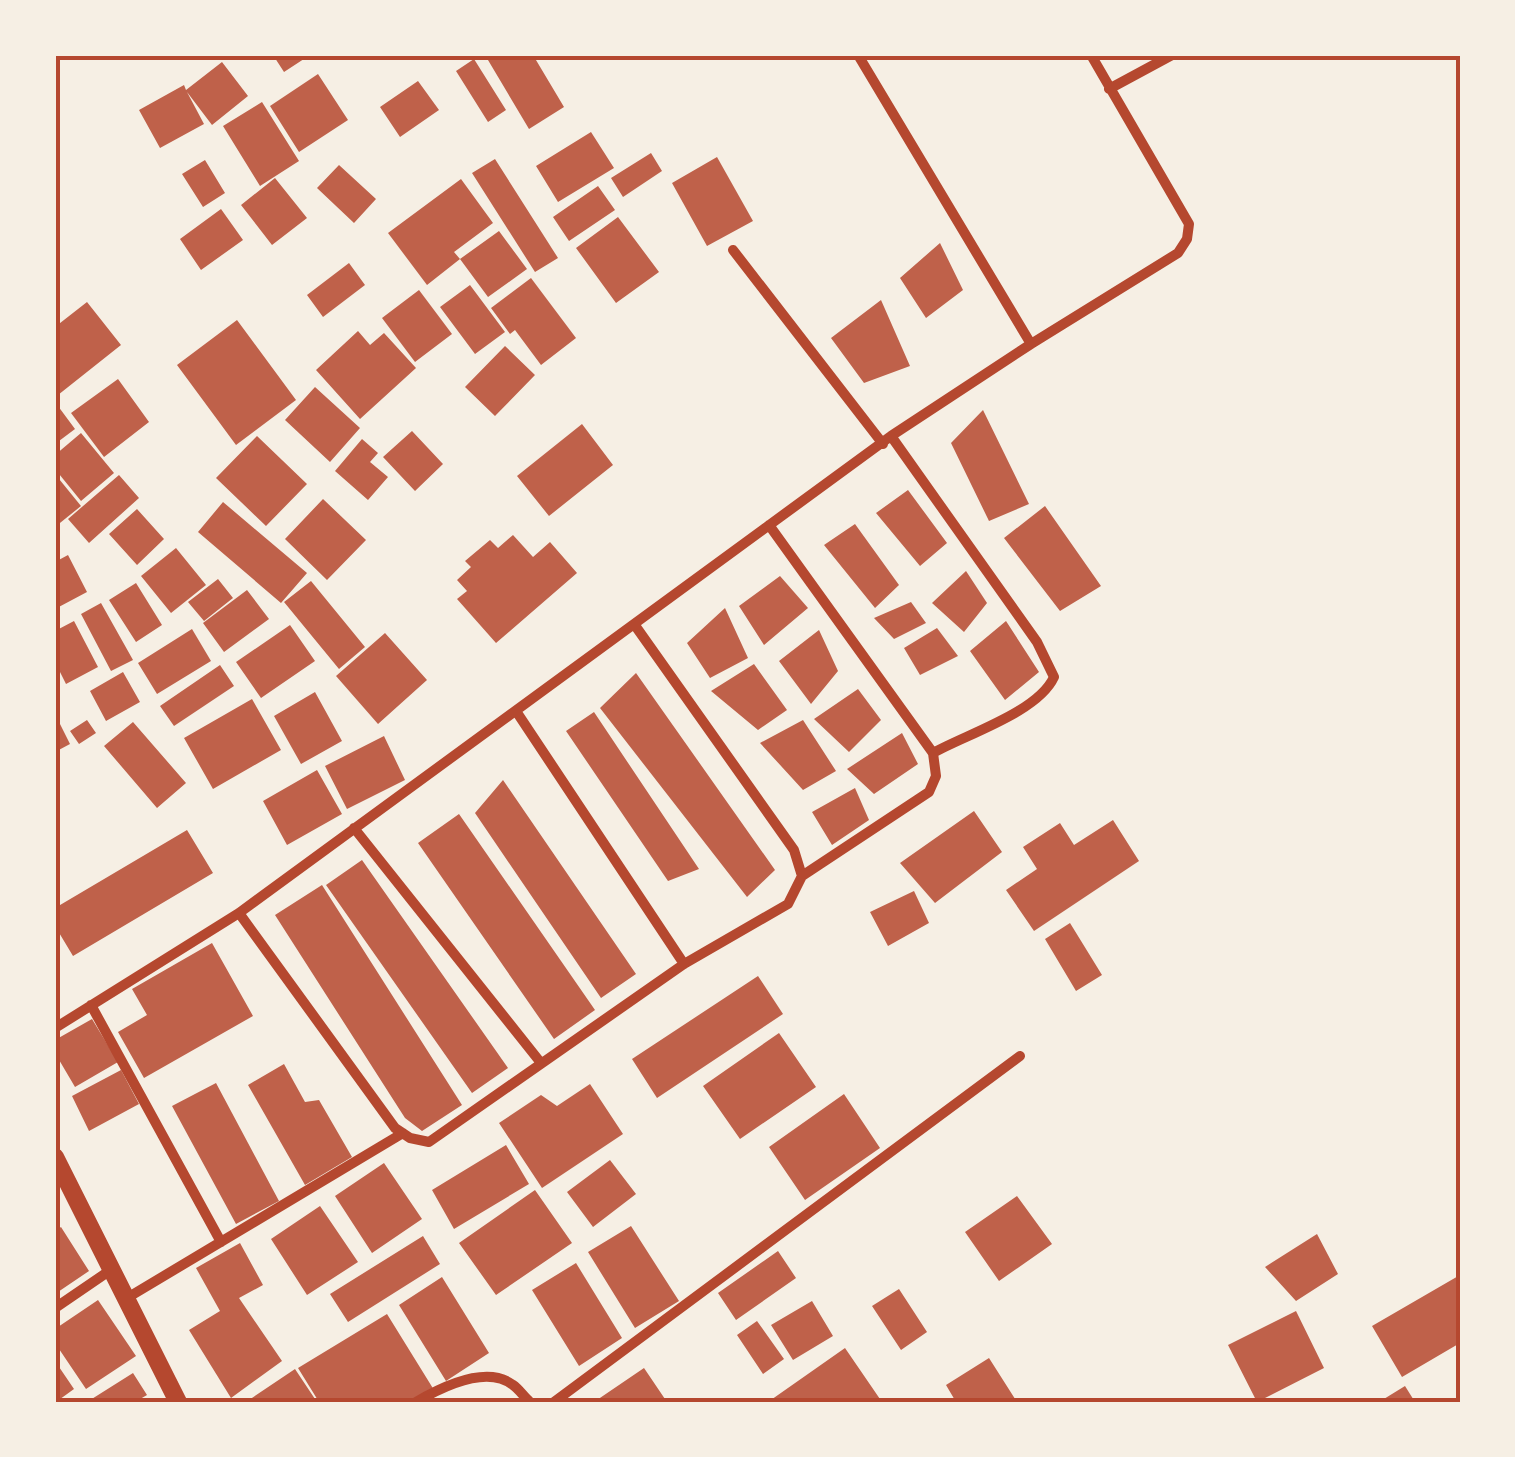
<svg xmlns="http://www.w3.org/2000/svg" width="1515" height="1457" font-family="'Space Grotesk',sans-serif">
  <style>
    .building { fill: #bf614a }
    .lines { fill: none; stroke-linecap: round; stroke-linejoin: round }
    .minor { stroke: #b5482f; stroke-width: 10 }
    .tertiary { stroke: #b5482f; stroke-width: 18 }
    .neatline { fill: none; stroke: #b5482f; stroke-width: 4 }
  </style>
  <rect width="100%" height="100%" fill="#f6efe4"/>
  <!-- building -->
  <path class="building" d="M273 55H310L284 72Z
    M485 55H533L564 107 529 129Z
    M474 59 506 110 488 122 456 71Z
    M222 62 248 96 212 125 187 92 204 124 160 148 139 110 184 85 186 90Z
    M318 74 348 120 299 152 270 106Z
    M418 81 439 110 400 137 380 107Z
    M262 102 299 161 260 186 223 126Z
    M591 132 614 168 558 202 536 166Z
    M651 153 662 171 623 197 611 178Z
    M717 157 753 221 707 246 672 183Z
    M495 159 558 258 535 272 472 173Z
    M205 160 225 193 203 207 182 174Z
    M339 165 376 199 354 223 317 188Z
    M275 178 307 218 272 245 241 205Z
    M461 179 493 223 454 252 460 259 427 285 388 233Z
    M598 186 615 210 569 241 553 217Z
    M221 209 243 240 201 270 180 239Z
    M618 217 659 272 616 303 576 248Z
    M499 231 527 269 488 297 460 259Z
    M940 243 963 290 926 318 900 278Z
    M349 263 365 285 323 317 307 295Z
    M531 278 576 338 541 365 515 330 510 334 491 308Z
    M470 285 505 332 475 354 440 307Z
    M419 290 452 334 415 362 382 318Z
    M881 300 910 366 864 383 831 338Z
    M87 302 121 345 58 395 55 391V327Z
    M237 320 296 400 236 445 177 365Z
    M358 331 370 345 384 333 416 368 360 419 316 370Z
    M505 346 535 375 495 416 465 387Z
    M118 379 149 422 104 457 71 413Z
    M315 387 360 428 330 462 285 420Z
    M55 402 75 429 55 444Z
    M983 410 1029 504 989 521 951 443Z
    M582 424 613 465 549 516 517 476Z
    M412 431 443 464 415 491 383 457Z
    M81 433 114 473 81 501 55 469V455Z
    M257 436 307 484 266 526 216 478Z
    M362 439 378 453 370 462 388 477 368 500 335 471Z
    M55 474 81 506 55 527Z
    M119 475 139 498 89 543 68 519Z
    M908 490 947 543 920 566 876 513Z
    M323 499 366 540 327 580 285 539Z
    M223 502 307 573 281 603 198 532Z
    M1045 506 1101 586 1060 611 1004 538Z
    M137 509 164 539 137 565 109 534Z
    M855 524 899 585 875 608 824 545Z
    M513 535 533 557 550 542 577 573 496 643 457 599 467 591 457 580 471 567 465 561 490 540 498 548Z
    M176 548 206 585 171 613 141 576Z
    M68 555 87 592 55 609V562Z
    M966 571 987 603 964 632 932 603Z
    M780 576 808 608 764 645 739 606Z
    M218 579 233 598 204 621 188 602Z
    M311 581 365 647 339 669 284 602Z
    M136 583 162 625 136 642 109 600Z
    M247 590 269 619 224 652 203 623Z
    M911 602 926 623 894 639 874 618Z
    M101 603 133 660 111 671 81 614Z
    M725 608 748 658 710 678 687 643Z
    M74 621 98 667 66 684 55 662V631Z
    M1006 621 1039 672 1005 700 970 651Z
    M290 625 315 661 261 698 236 662Z
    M937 628 958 656 920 675 904 648Z
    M192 629 211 661 157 694 138 663Z
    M819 630 838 671 811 704 779 661Z
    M385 633 427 680 378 724 336 676Z
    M754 664 787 710 758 730 711 691Z
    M220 665 234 686 174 726 160 706Z
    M123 672 140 702 106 721 90 691Z
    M636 673 775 870 747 897 600 708Z
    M858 689 881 720 849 752 814 719Z
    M315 692 342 741 301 764 274 716Z
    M252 699 281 750 213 789 184 738Z
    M594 712 699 869 668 881 566 731Z
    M55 714 70 744 55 752Z
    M87 720 96 733 79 744 70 731Z
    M803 720 836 771 803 790 760 743Z
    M133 722 186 783 157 808 104 746Z
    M902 733 918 764 874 794 847 769Z
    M384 736 405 780 347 809 325 766Z
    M317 770 342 814 287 845 263 801Z
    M503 780 636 974 601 998 475 813Z
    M855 788 869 820 832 845 812 812Z
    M974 811 1002 852 935 903 900 863Z
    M459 814 595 1010 554 1039 418 843Z
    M1113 820 1139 861 1034 931 1006 890 1037 869 1023 847 1060 823 1074 845Z
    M187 830 213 873 73 956 55 926V908Z
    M362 860 508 1068 472 1093 326 885Z
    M322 885 462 1105 422 1131 405 1118 275 915Z
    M914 891 929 923 888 946 870 912Z
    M1070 923 1102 975 1076 991 1045 939Z
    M212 943 253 1016 144 1078 118 1032 147 1015 132 989Z
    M758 976 783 1014 657 1098 632 1059Z
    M92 1019 118 1062 75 1087 55 1053V1040Z
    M779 1033 816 1087 740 1139 703 1086Z
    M284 1064 305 1102 319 1100 352 1157 305 1185 248 1085Z
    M121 1070 139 1104 89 1131 72 1096Z
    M216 1083 279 1201 236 1224 172 1106Z
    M590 1084 623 1134 542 1188 499 1123 541 1095 557 1106Z
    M844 1094 880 1148 805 1200 769 1147Z
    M506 1145 529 1184 454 1229 432 1190Z
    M610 1160 636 1194 593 1227 567 1192Z
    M384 1163 422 1219 372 1253 335 1196Z
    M535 1190 572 1243 496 1295 459 1243Z
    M1017 1196 1052 1244 999 1281 965 1232Z
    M320 1206 358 1262 307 1295 271 1239Z
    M631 1226 679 1301 635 1328 588 1252Z
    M61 1227 89 1271 55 1294V1231Z
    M1317 1234 1338 1274 1296 1301 1265 1267Z
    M423 1236 440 1264 348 1322 330 1294Z
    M240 1243 263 1285 239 1298 282 1361 231 1398 189 1330 220 1311 196 1268Z
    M778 1251 796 1278 736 1320 718 1293Z
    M576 1263 622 1338 579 1366 532 1290Z
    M1460 1275V1343L1402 1377 1372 1326Z
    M442 1277 489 1353 446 1381 399 1305Z
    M899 1289 927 1332 901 1350 872 1306Z
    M98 1300 136 1356 86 1389 55 1343V1329Z
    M812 1301 833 1336 793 1360 771 1325Z
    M1296 1311 1324 1368 1257 1402 1228 1345Z
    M387 1314 434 1390 415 1402H319L298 1368Z
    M757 1321 784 1359 763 1374 737 1335Z
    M845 1348 882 1402H768Z
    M989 1358 1017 1402H956L946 1385Z
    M55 1361 74 1389 56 1402H55Z
    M644 1368 667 1402H594Z
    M295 1369 317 1402H246Z
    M133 1373 147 1395 135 1402H87Z
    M1405 1386 1415 1402H1379Z"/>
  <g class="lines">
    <!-- minor -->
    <path class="minor" d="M858 55 1031 344
      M1109 89 1172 55
      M733 250 883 444
      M769 525 933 753C967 734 1038 712 1054 677L1037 642 891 436
      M516 711 684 964
      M354 828 541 1063
      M802 876 929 792 936 776 933 753
      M239 913 395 1128 410 1138 429 1142 684 964 788 904 802 876 794 850 634 624
      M91 1005 221 1242
      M55 1028 239 913 891 436 1031 344 1178 253 1187 239 1189 224 1091 55
      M127 1298 403 1133
      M55 1308 112 1269
      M416 1402C440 1388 486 1364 513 1385 519 1389 524 1397 530 1402
      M554 1402 1020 1056"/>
    <!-- tertiary -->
    <path class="tertiary" d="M55 1157 178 1402"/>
  </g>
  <!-- border -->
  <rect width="1515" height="1457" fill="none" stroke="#f6efe4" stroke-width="115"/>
  <rect x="58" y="58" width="1400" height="1342" class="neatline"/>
</svg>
